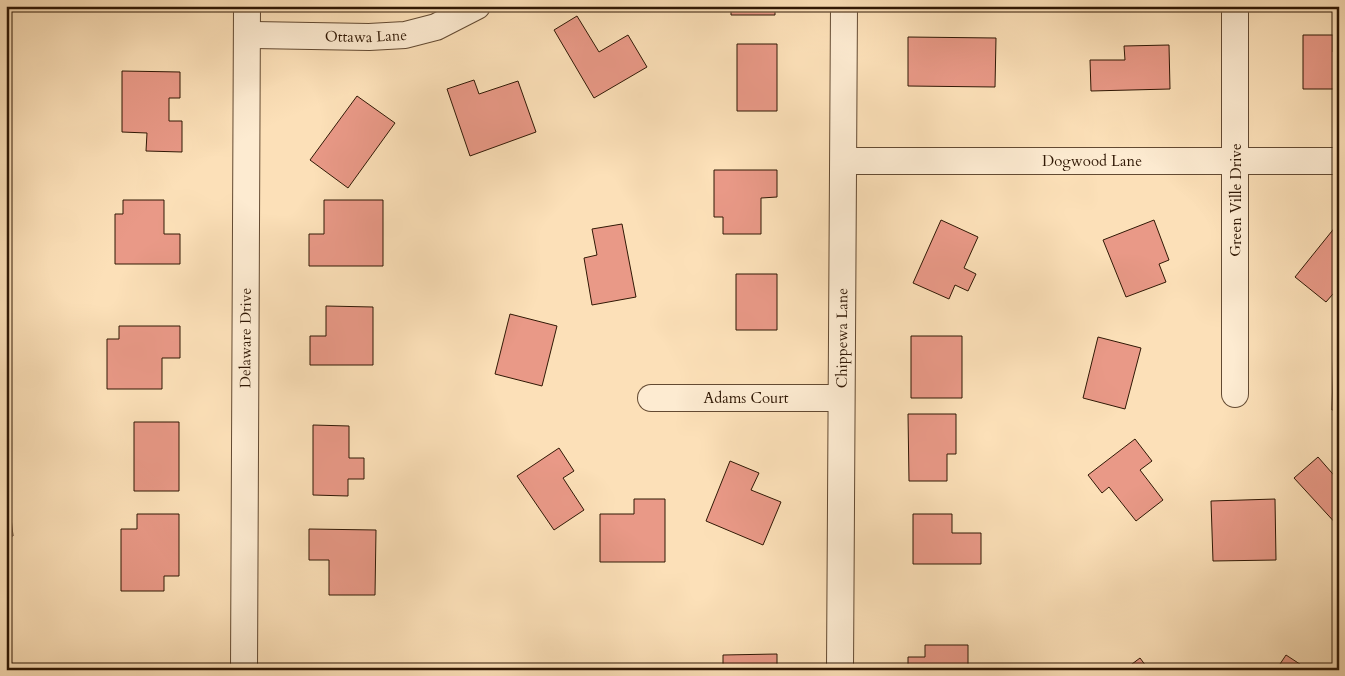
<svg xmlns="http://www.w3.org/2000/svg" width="1345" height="676" font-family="Cardo,serif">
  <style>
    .building { fill: #e99987; stroke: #301805 }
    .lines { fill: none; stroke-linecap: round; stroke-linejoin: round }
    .minor-casing { stroke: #634a32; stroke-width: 28 }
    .minor { stroke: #fdebd1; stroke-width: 26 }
    .labels { text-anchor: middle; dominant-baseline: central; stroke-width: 4; stroke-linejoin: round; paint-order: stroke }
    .street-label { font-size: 15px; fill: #301805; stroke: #fdebd1 }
  </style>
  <rect width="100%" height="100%" fill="#fce0b8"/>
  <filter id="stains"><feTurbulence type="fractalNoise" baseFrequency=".004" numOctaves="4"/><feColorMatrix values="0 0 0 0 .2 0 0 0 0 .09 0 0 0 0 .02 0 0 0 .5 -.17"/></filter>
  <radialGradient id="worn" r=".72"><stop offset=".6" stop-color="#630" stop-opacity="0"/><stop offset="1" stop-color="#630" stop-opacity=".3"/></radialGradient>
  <!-- building -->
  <path class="building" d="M731 6H775V15H731Z
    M577 16 599 52 628 35 647 67 594 98 554 30Z
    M1303 35H1333V52H1339V89H1303Z
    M908 37 996 38 995 87 908 86Z
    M737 44H777V111H737Z
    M1169 45 1170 89 1091 91 1090 60H1125L1124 46Z
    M122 71 180 72V98H169V121H182V152L146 151 147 133 122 132Z
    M474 80 479 94 518 81 536 132 470 156 447 89Z
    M357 96 395 123 348 188 310 160Z
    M714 170H777V197L761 198V234H723V217H714Z
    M123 200H164V234H180V264H115V214H123Z
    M324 200H383V266H309V234H324Z
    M941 220 978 237 964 268 976 274 968 291 955 285 949 299 913 283Z
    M1154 220 1169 260 1159 264 1166 282 1126 297 1103 240Z
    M622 224 636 297 592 305 584 258 597 255 592 229Z
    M1336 226 1339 228V287L1326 302 1295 277Z
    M736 274H777V330H736Z
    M326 306 373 307V365H310V336H326Z
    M510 314 557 326 542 386 495 374Z
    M119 326H180V358H162V389H107V339H119Z
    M911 336H962V398H911Z
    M1098 337 1141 348 1125 409 1083 398Z
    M1334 341H1339V410H1332Z
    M6 399 11 406 6 409Z
    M908 414H956V454H947V481H909Z
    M134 422H179V491H134Z
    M313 425 349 426V458H364V479H348V496L313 495Z
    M1135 439 1152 461 1140 470 1163 500 1136 521 1109 487 1102 493 1088 475Z
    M559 448 574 471 563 478 584 510 554 530 517 476Z
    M1318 457 1339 481V527L1294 478Z
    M730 461 759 473 751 490 781 502 763 545 706 521Z
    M6 471 13 536 6 537Z
    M634 499H665V562H600V514H634Z
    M1275 499 1276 560 1213 561 1211 501Z
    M137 514H179V576H164V591H121V529H137Z
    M913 514H952V533H981V564H913Z
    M309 529 376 530 375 595H329V560H309Z
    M925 645H968V670H908V657H925Z
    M777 654V670H723V655Z
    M1286 655 1309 670H1276Z
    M1140 658 1149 670H1124Z"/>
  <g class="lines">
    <defs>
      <g id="minor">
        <path d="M1235 6V394"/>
        <path id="s1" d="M247 35 369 37 405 35 436 27 477 6"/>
        <path id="s2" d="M844 161H1339"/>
        <path id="s3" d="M651 398H841"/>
        <path id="s4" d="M244 670 247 6"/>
        <path id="s5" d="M840 670 844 6"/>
      </g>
    </defs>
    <!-- minor casing -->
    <use href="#minor" class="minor-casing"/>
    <!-- minor -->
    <use href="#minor" class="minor"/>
  </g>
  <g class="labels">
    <!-- street labels -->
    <g class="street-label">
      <text stroke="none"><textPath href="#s1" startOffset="119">Ottawa Lane</textPath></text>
      <text stroke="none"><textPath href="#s2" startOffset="248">Dogwood Lane</textPath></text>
      <text transform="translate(1236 200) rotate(-90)">Green Ville Drive</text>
      <text stroke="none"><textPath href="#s4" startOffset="332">Delaware Drive</textPath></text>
      <text stroke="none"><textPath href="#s5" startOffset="332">Chippewa Lane</textPath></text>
      <text stroke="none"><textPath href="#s3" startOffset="95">Adams Court</textPath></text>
    </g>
  </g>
  <!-- margin -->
  <rect width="1345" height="676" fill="none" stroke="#fce0b8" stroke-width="25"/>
  <rect x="8" y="8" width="1330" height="661" fill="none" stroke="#301805" stroke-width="2.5"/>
  <rect x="12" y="12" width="1320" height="651" fill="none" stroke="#301805"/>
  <rect width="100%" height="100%" filter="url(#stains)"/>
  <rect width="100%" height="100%" fill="url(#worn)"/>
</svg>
